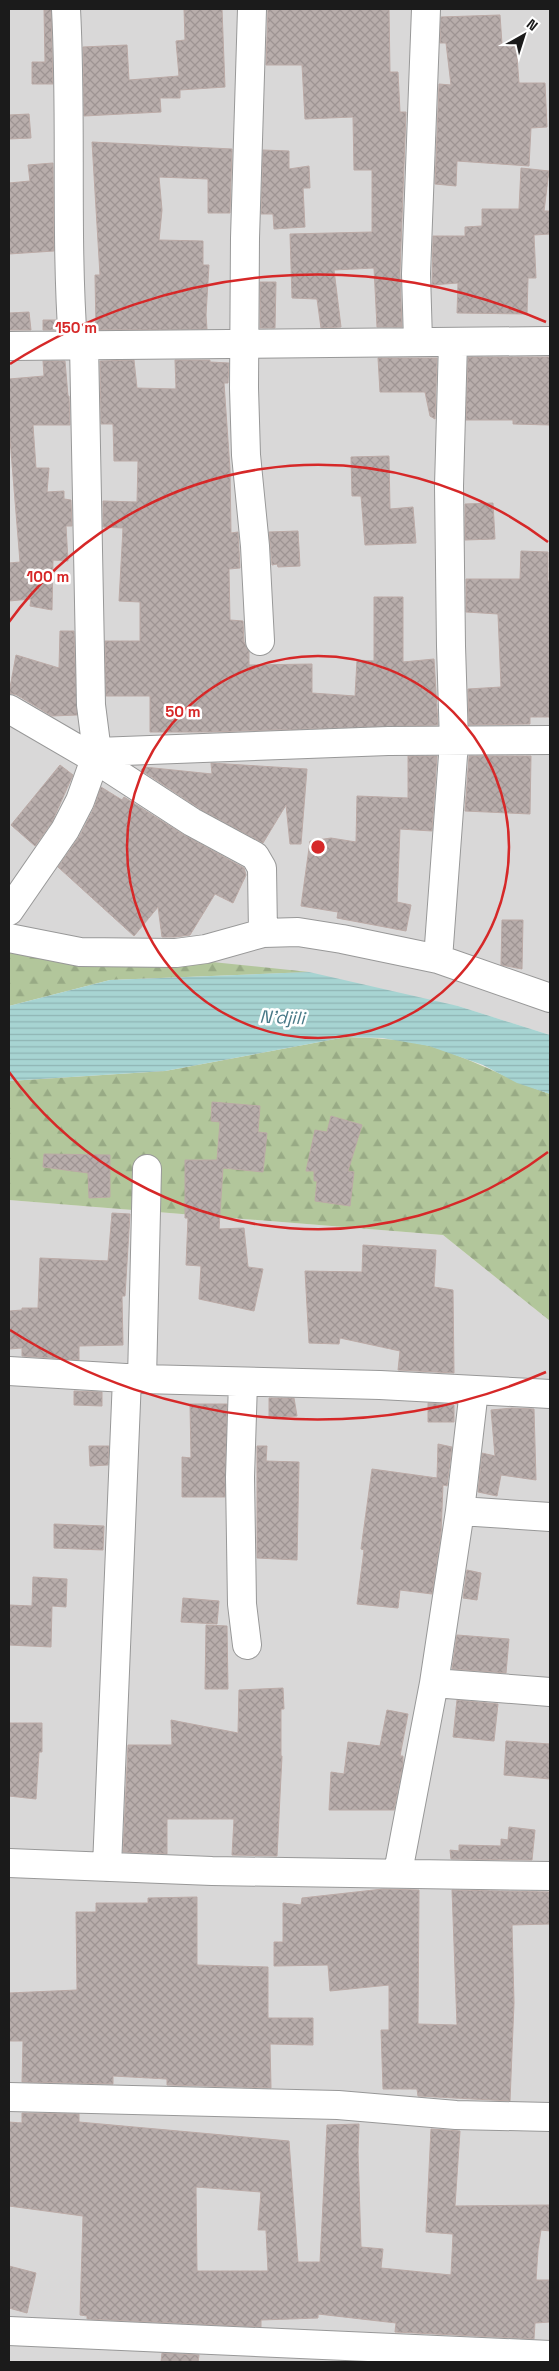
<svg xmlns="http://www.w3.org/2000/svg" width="559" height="2371" font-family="'Space Grotesk',sans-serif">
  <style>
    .residential { fill: #d9d8d8 }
    .forest { fill: url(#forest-firs) }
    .water { fill: url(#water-rules) }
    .building { fill: url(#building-cross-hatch); stroke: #bbaaa6; fill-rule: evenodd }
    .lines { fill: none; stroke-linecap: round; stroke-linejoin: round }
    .minor-casing { stroke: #989898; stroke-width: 30 }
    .minor { stroke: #fff; stroke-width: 28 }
    .ring { fill: none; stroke: #d62828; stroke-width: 2.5 }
    .labels { text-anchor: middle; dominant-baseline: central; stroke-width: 5; stroke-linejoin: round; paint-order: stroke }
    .water-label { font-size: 18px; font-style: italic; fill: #4a7a88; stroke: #fff }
    .centre { fill: #d62828; stroke: #fff; stroke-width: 2.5 }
    .ring-label { font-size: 15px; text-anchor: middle; font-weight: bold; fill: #d62828; stroke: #fff; stroke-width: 5; stroke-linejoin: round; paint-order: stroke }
  </style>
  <defs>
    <pattern id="forest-firs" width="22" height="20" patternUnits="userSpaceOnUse" patternTransform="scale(1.25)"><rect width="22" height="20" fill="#b2c69b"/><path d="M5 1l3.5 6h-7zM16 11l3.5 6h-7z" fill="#98aa85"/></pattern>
    <pattern id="water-rules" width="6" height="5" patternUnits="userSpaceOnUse" patternTransform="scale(1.25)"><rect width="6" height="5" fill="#a7d4d2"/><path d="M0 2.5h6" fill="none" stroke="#8fb5b4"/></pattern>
    <pattern id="building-cross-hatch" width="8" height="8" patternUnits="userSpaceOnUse" patternTransform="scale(1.25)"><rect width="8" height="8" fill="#b8adab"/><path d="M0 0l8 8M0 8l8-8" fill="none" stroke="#9e9493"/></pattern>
  </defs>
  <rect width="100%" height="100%" fill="#ebe5e1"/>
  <!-- residential -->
  <path class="residential" d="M9 9H550V1035L458 1006 9 941Z
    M9 1200 443 1235 550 1321V2362H9Z"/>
  <!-- forest -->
  <path class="forest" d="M9 941 309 972 110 980 9 1006Z
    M346 1037C374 1038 402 1039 430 1046 471 1058 509 1080 550 1094V1321L443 1235 9 1200V1081L165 1071Z"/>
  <!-- water -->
  <path class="water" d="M309 972 458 1006 550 1035V1094L517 1083 483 1065 429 1046 382 1038 346 1037 165 1071 9 1081V1006L110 980Z"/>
  <!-- building -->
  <path class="building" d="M44 9H51L53 84H32V62H45Z
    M184 9H222L225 87 180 90V98H160L161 112 84 116 83 47 127 45 129 80 179 76 176 41 185 40Z
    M268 9H389L390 72H398L400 112H406L400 273 402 327H377L374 268 334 270 341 327 321 328 317 299 292 298 290 234 372 232V170H354L353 117 305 119 302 65H266Z
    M500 15 502 44 516 43 519 83H545L547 127 531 128 529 166 457 161 456 186 435 184 439 84 451 85 446 43H440L441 17Z
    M29 114 31 138 9 139V115Z
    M92 142 232 149 230 213H208V179L159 177 162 210 159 240 203 241V265H209L206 315 207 329 96 330 95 275H100Z
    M263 150 289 151V169L309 166 310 188H303L305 227 274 229 273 214H261Z
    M53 163 54 251 9 254V183L30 181 28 165Z
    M521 168 549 171 544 211H550V234L534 235 536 278H528L527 314 457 313 458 283 432 285 433 236H465V227L482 226V209H519Z
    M260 282H276L275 328H260Z
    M29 312 31 330H9V313Z
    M43 320H56L57 330H43Z
    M468 357H550V425L513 424V420H466Z
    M378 358H437L435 419 430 416 425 392H380Z
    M134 360 137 388 176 389 175 360H210V362L229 363 228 383H224L230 469 231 533 238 532 240 568 229 569 230 620 243 621 244 642 249 651V665L312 664V693L355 696 357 660 374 661V597H403V662L434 659 438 725 209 732H150V696H106L105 641H140V602L119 601 123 528 103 527V501L137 502 138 461H114L113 424H101L100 361Z
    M43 361H65L68 396H69L70 425H33L36 468H49L47 492 64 491V499L71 500 72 526H66L68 561 53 560 52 610 30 606 31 599 9 601V563L20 562 9 427V379L44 376Z
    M389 456 390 509 413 507 416 543 365 545 361 496H352L351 457Z
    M493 503 495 539 465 540V504Z
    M298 531 300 566 278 567 277 564 272 565 269 532Z
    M521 551 548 552V581H550V717H530V724L469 725 468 689 501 687 498 614 466 612V579H520Z
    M60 631H74L77 715 52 716 17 695 9 693 16 655 59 668Z
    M408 756H437L432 831 400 829 397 902 411 905 406 931 337 918 338 912 301 906 310 841 331 838 356 842 357 796 408 798Z
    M469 756H531L530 814 465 811Z
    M211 763 307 769 301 844H290L286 805 263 843 200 809 141 770 144 767 212 774Z
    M60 765 73 775 52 822 35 846 11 825Z
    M101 787 122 800 124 797 184 835 244 868 246 875 233 903 215 894 190 935 175 937H162L158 907 134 936 58 867 79 837 94 808Z
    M502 920H523L522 969 501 965Z
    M212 1102 260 1106 258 1132 267 1133 263 1172 223 1168 219 1229 244 1228 248 1267 263 1269 254 1311 199 1299 201 1266 186 1265 188 1218H185V1160H217L220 1122 211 1121Z
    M331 1116 362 1125 348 1171 354 1172 350 1206 315 1201 317 1181H314V1171H306L315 1130 327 1132Z
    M44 1154 110 1155V1197L89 1198 88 1173 43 1167Z
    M112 1213 130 1214 125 1296H122L123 1345 79 1346V1360L22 1356V1348L9 1349V1311L22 1310V1308H38L40 1258 108 1261Z
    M363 1245 436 1250 434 1287 453 1290 454 1373 398 1370 400 1351 340 1338 339 1344 309 1343 305 1271 362 1272Z
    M74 1391 102 1392V1406L74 1405Z
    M269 1398H294L297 1416 269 1418Z
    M428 1403 454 1405V1422H428Z
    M190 1404H227L225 1497H182V1457L191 1458Z
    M512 1408 534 1409 536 1480 501 1475 497 1496 478 1492 482 1453 495 1456 491 1410Z
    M438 1444 452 1447 447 1486 443 1485 441 1534 432 1594 400 1590 398 1608 357 1604 364 1550 361 1549 372 1469 437 1478Z
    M89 1446H109L108 1465 90 1466Z
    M257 1446H267L266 1461 299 1462 297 1560 257 1558Z
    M54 1524 104 1526 103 1550 54 1548Z
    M467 1570 481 1573 477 1600 463 1598Z
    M33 1577 67 1579 66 1607 52 1606 51 1647 9 1645V1605L32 1606Z
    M183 1598 219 1601 217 1624 181 1622Z
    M206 1625 227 1626 228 1689H205Z
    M457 1635 509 1639 506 1673 452 1669Z
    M283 1688 284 1709H281V1756H282L277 1856 232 1855 234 1819H167V1854L123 1852 128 1745H172L171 1720 238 1733 239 1690Z
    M457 1700 498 1704 494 1741 453 1737Z
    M387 1710 408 1714 400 1756H403V1765L394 1810H329L331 1772 344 1774 348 1742 380 1746Z
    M9 1723H42V1752H39L36 1799 9 1796Z
    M506 1741 550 1744V1779L504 1775Z
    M509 1827 535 1830 532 1860 451 1859 450 1850 459 1851V1845L501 1846V1839L508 1840Z
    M383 1889 419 1890 418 2024 457 2025 452 1890 550 1892V1924L512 1925 514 2003 510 2101 418 2096 417 2089H383L381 2030H389V1985L330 1991 328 1965 274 1966V1942H283V1903L301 1905 302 1898Z
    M197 1897V1965L268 1967V2018H313V2045L270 2044 271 2088 167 2085V2079L113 2076V2084L22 2082 23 2041H9V1993L77 1990 76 1912H96V1903H148V1898Z
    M22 2113 79 2114V2122L289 2141 298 2262H320L327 2125 359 2124 358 2152 361 2247 383 2249 381 2268 451 2275 453 2234 426 2232 431 2129 460 2131 455 2206 550 2205V2231L541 2230 538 2250 536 2280H550V2322L535 2323 534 2339 395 2332 396 2323 318 2314V2318L261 2320V2327L87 2319V2316L80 2315 83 2216 9 2206V2122L22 2123ZM196 2187 261 2192 258 2230H266L268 2271H197Z
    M9 2266 36 2273 27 2313 9 2308Z
    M162 2353 199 2355 198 2362H161Z"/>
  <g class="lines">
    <defs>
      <path id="minor" d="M66 9C72 120 65 232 73 344
        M252 9 245 238 244 388 246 455 255 546 260 641
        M418 341 416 274 426 9
        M84 344 91 705 97 752
        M9 346 550 341
        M9 709 95 759 97 752 388 741 550 740
        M9 911 65 830 80 801 95 759 192 822 255 856 262 868 263 933
        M9 938 80 952 176 953 206 949 263 933 298 932 342 939 438 959 550 998
        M438 959 454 742 451 646 449 486 453 342
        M9 1371 142 1379 380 1385 550 1394
        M142 1379 147 1169
        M243 1382 240 1477 242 1604 247 1645
        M460 1511 550 1517
        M434 1683 550 1692
        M9 1863 212 1871 550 1876
        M107 1867 127 1378
        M398 1872 434 1683 460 1511 474 1390
        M9 2097 338 2105 456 2115 550 2117
        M9 2331 550 2355"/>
    </defs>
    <!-- minor casing -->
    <use href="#minor" class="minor-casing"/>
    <!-- minor -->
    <use href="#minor" class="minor"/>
  </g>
  <!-- distance rings -->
  <g class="ring">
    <circle cx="318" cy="847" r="191"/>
    <path d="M548 1152A382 382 0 0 1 9 1072M9 622A382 382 0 0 1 548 542"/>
    <path d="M546 1372A573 573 0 0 1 10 1330M10 364A573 573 0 0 1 546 322"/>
  </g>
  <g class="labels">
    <!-- water labels -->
    <g class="water-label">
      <text transform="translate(282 1017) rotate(2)">N'djili</text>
    </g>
  </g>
  <circle cx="318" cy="847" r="8" class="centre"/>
  <g class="ring-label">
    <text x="76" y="333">150 m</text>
    <text x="48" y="582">100 m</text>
    <text x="183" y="717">50 m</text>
  </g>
  <!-- border -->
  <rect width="559" height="2371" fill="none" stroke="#1b1b1b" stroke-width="20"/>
  <!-- north arrow -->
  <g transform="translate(524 35) rotate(39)" stroke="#ffffff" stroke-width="4" paint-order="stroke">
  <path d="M0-4L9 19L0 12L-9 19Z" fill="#1b1b1b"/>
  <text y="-8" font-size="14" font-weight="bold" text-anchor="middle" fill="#1b1b1b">N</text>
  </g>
</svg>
